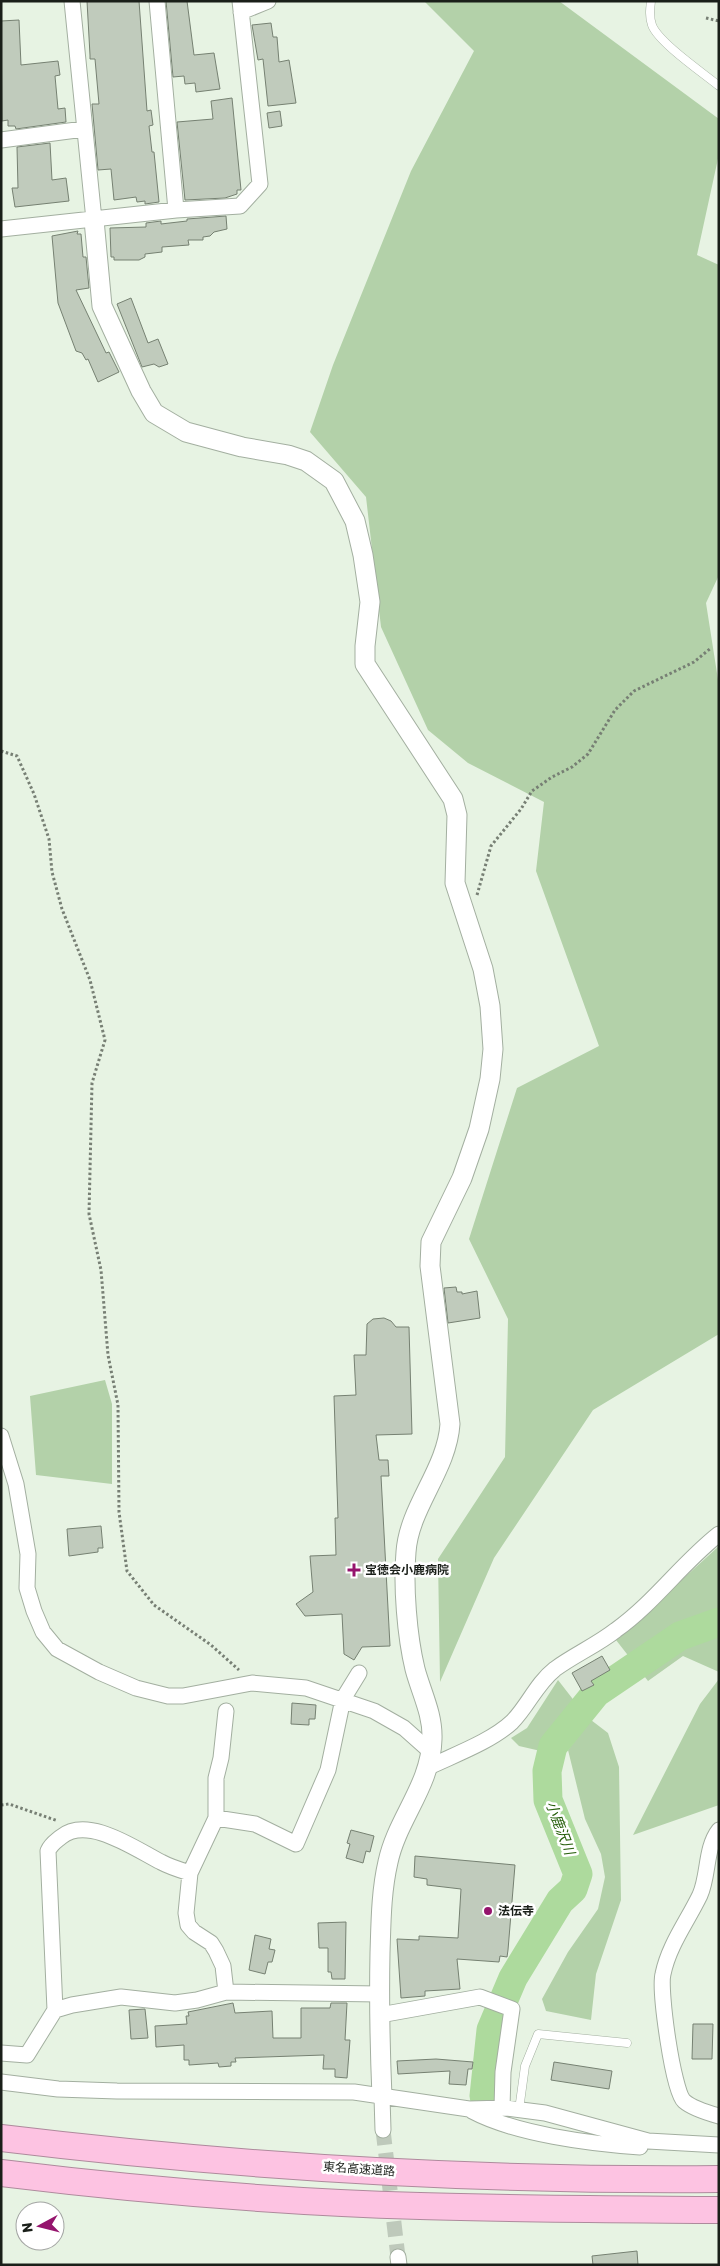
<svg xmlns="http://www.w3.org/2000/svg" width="720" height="2266" font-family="Rubik,'Noto Sans JP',sans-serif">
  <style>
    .green { fill: #b3d1a9 }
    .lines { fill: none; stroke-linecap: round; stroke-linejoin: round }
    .river { stroke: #adda9d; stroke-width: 29 }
    .building { fill: #c0cbbc; stroke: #768172 }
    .minor-tunnel { stroke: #bec9bb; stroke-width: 15; stroke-dasharray: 15 8; stroke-linecap: butt }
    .service-casing { stroke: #a3afa0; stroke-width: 9 }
    .minor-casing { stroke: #a3afa0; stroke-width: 17 }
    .tertiary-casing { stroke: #a3afa0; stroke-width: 21 }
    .motorway-casing { stroke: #ae8a9c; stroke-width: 28 }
    .path { stroke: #777f74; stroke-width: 3; stroke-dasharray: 2.5 2.5; stroke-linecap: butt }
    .service { stroke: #fff; stroke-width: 8 }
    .minor { stroke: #fff; stroke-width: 15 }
    .tertiary { stroke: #fff; stroke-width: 19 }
    .motorway { stroke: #fdc3e2; stroke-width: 26 }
    .poi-dot { fill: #95146d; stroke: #fff; stroke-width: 2 }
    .labels { text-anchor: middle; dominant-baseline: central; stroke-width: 5; stroke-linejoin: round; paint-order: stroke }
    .poi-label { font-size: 12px; font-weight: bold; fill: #1a1f19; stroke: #fff; text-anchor: start }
    .street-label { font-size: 12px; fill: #1a1f19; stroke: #fff }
    .water-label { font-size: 14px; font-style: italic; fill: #28600d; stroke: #fff }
  </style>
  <rect width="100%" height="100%" fill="#e7f3e3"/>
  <!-- green -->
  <path class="green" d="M424 1H559L719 119V154L697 255 719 265V575L706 603 719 686V1334L593 1410 494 1558 440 1682 438 1559 505 1457 508 1319 469 1239 517 1088 599 1046 536 871 544 802 468 763 428 730 381 627 366 497 310 432 333 365 411 171 474 51Z
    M105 1380 112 1404V1484L36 1475 30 1396Z
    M719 1546V1672L683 1656 648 1681 616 1640Z
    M719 1679V1805L633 1835 700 1704Z
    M558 1680 579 1707 545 1752 519 1746 511 1738 527 1728Z
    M591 1720 608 1733 619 1767 621 1900 596 1974 591 2020 546 2011 542 1999 568 1952 598 1909 605 1877 601 1854 585 1819 568 1750Z"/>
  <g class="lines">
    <!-- river -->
    <path class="river" d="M484 2096 491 2030 513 1978 560 1901 573 1889 578 1874 548 1800 547 1771 553 1746 596 1693 680 1636 719 1622"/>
  </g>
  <!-- building -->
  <path class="building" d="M87 1H139L147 111 151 110 153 125 149 126 152 152H154L159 202 145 204V201L137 202 136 197 114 200 111 169 98 170 92 104H99L95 59H90V55Z
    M166 1H187L194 55 214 53 220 89 196 92 195 83 185 84 184 76 173 77Z
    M19 20 21 65 58 61 60 75 55 76 58 109 65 108 66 122 16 129 15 126H8V120L2 121 1 21Z
    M271 23 273 37H277L279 62 289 60 296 103 268 106 263 59 258 60 252 25Z
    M232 98 241 190H237V194L225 198 185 200 177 122 213 119 211 101Z
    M280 111 282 126 269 128 267 113Z
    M50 143 52 180 66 178 69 201 15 207 12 188H18L17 147Z
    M226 216 227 229 214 232 210 236 203 237V240H188L189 245 162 247V252L145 254V257L139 260H114V257H111L110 228 146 227V223L161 221V224L187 221V219Z
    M78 231 77 234H81L83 257H86L89 288 76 290 106 353 109 352 119 372 98 382 88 359 86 360 82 353 76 351 58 303 52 236Z
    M131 298 148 343 158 339 168 364 159 367 154 364 142 367 117 304Z
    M456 1287 457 1292H462V1294L477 1291 480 1318 448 1323 444 1288Z
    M384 1318 391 1321 396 1327H409L412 1434 376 1435 379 1460H388L389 1476H381L390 1646 362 1647 354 1660 344 1654 342 1614 305 1616 296 1604 313 1592 310 1556 336 1555 335 1518H338L334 1396 356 1395 354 1355H366L367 1324 373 1319Z
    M101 1526 103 1548H98V1552L69 1556 67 1529Z
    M602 1656 610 1670 591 1681 594 1685 582 1691 572 1673Z
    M292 1703 316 1705 315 1719H309V1725L291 1724Z
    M351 1830 374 1836 370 1852 366 1851 363 1863 346 1858 350 1844 347 1843Z
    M415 1856 515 1865 508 1950 507 1957 500 1956 499 1962 457 1959 460 1989 425 1991V1996L401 1998 397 1939 419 1940V1936L458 1938 461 1889 427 1885V1879L414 1877Z
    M346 1922 345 1979H332L331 1972H328V1948H319L318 1923Z
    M255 1935 271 1939 269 1949 275 1950 272 1962H268L265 1974 249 1970Z
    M233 2003 235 2013 272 2011 273 2038H301V2008H330L331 2003H347L345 2040H350L347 2078 335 2077V2069H323L324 2055 235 2058 236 2062H231V2066L219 2067 218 2063 189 2065V2060H184V2045L156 2047 155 2026 187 2024 186 2016H189L188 2012Z
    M145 2009 148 2038 131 2039 129 2010Z
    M693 2024H713L712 2059H692Z
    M436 2059 473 2062 472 2069H468L466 2085 449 2084 450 2071 398 2074 397 2061Z
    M554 2062 612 2071 609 2089 551 2080Z
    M637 2251 638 2265H593L592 2256Z"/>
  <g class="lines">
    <!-- minor-tunnel -->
    <path class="minor-tunnel" d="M383 2130 398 2257"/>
    <defs>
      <path id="service" d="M651 1C650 9 649 17 652 25 658 42 703 73 719 86
        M519 2110 525 2066 538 2034 627 2043"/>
      <path id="minor" d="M72 1 94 220
        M157 1 176 210
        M241 12 268 1
        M1 140 84 129
        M1 229 176 210 240 206 260 184 240 1
        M1 1436 16 1484 28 1554 27 1588 34 1611 43 1632 57 1649 99 1672 136 1688 168 1696H183L252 1683 306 1688 374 1711 404 1728 431 1752
        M429 1767C454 1755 492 1741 512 1722 528 1706 536 1684 555 1669 574 1655 597 1645 616 1630 654 1603 682 1563 719 1534
        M216 1818 255 1824 296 1844 328 1770 343 1699 359 1673
        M719 1830C705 1848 709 1875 700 1895 687 1922 669 1945 663 1974 659 1990 673 2091 684 2101 692 2108 708 2113 719 2116
        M226 1992 223 1966 216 1951 211 1943 194 1932 188 1925 186 1913 190 1873 216 1818V1778L221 1758 226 1711
        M55 2010 48 1851C51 1844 55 1842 61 1837 88 1815 135 1849 161 1862 170 1867 180 1870 190 1873
        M380 2015 480 1997 512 2009 503 2072 502 2108
        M1 2053 27 2055 55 2010 72 2005 121 1997 175 2003 197 2000 226 1992 380 1994
        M1 2082 58 2089 117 2091 354 2092 469 2109 506 2108 545 2113 648 2141 719 2145
        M382 2097 383 2130
        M472 2111C515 2134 591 2144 640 2147
        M398 2257 399 2265"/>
      <path id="tertiary" d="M94 220 102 306 141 391 154 413 186 432 242 447 288 455 306 461 334 481 355 521 363 555 370 602 365 646V664L453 799 457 815 455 883 483 969 490 1006 493 1049 490 1079 479 1129 462 1178 431 1242 430 1266 450 1424C447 1470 409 1507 406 1552 403 1586 407 1636 415 1669 421 1692 433 1714 432 1739 431 1785 397 1819 388 1862 381 1892 381 1923 380 1953 379 2001 380 2049 382 2097"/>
      <path id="motorway" d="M1 2138C239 2167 480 2181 719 2179
        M1 2173C140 2190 280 2202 420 2206 519 2209 619 2209 719 2210"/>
    </defs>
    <!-- service casing -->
    <use href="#service" class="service-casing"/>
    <!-- minor casing -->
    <use href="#minor" class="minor-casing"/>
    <!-- tertiary casing -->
    <use href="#tertiary" class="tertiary-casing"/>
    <!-- motorway casing -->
    <use href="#motorway" class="motorway-casing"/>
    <!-- path -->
    <path class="path" d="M706 18 719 21
      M1 751 17 756 34 794 49 839 52 872 62 909 90 980 105 1040 92 1083 89 1214 101 1270 108 1355 118 1405 119 1512 127 1571 154 1605 211 1645 239 1670
      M477 895 491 846 521 809 532 791 552 777 572 767 588 754 615 710 634 691 694 662 711 648
      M1 1805 9 1804 58 1821"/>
    <!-- service -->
    <use href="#service" class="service"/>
    <!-- minor -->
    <use href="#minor" class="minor"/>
    <!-- tertiary -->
    <use href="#tertiary" class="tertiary"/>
    <!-- motorway -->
    <use href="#motorway" class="motorway"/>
  </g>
  <!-- markers -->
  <g class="poi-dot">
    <path d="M351.5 1562.5h5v5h5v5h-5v5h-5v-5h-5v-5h5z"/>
    <circle cx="488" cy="1911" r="5"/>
  </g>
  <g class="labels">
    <!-- poi labels -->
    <g class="poi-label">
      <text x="365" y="1570">宝徳会小鹿病院</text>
      <text x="498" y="1911">法伝寺</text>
    </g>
    <!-- street labels -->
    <g class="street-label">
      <text transform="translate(359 2169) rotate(4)">東名高速道路</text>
    </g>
    <!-- water labels -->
    <g class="water-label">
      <text transform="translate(560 1828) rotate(69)">小鹿沢川</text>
    </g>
  </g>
  <!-- border -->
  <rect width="720" height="2266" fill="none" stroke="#1a1f19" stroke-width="5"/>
  <!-- north arrow -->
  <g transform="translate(40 2226) rotate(263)"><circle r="24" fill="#ffffff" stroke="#a3a5a3"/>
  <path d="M0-4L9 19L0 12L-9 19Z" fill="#95146d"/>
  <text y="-8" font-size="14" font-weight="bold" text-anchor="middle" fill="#1a1f19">N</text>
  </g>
</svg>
